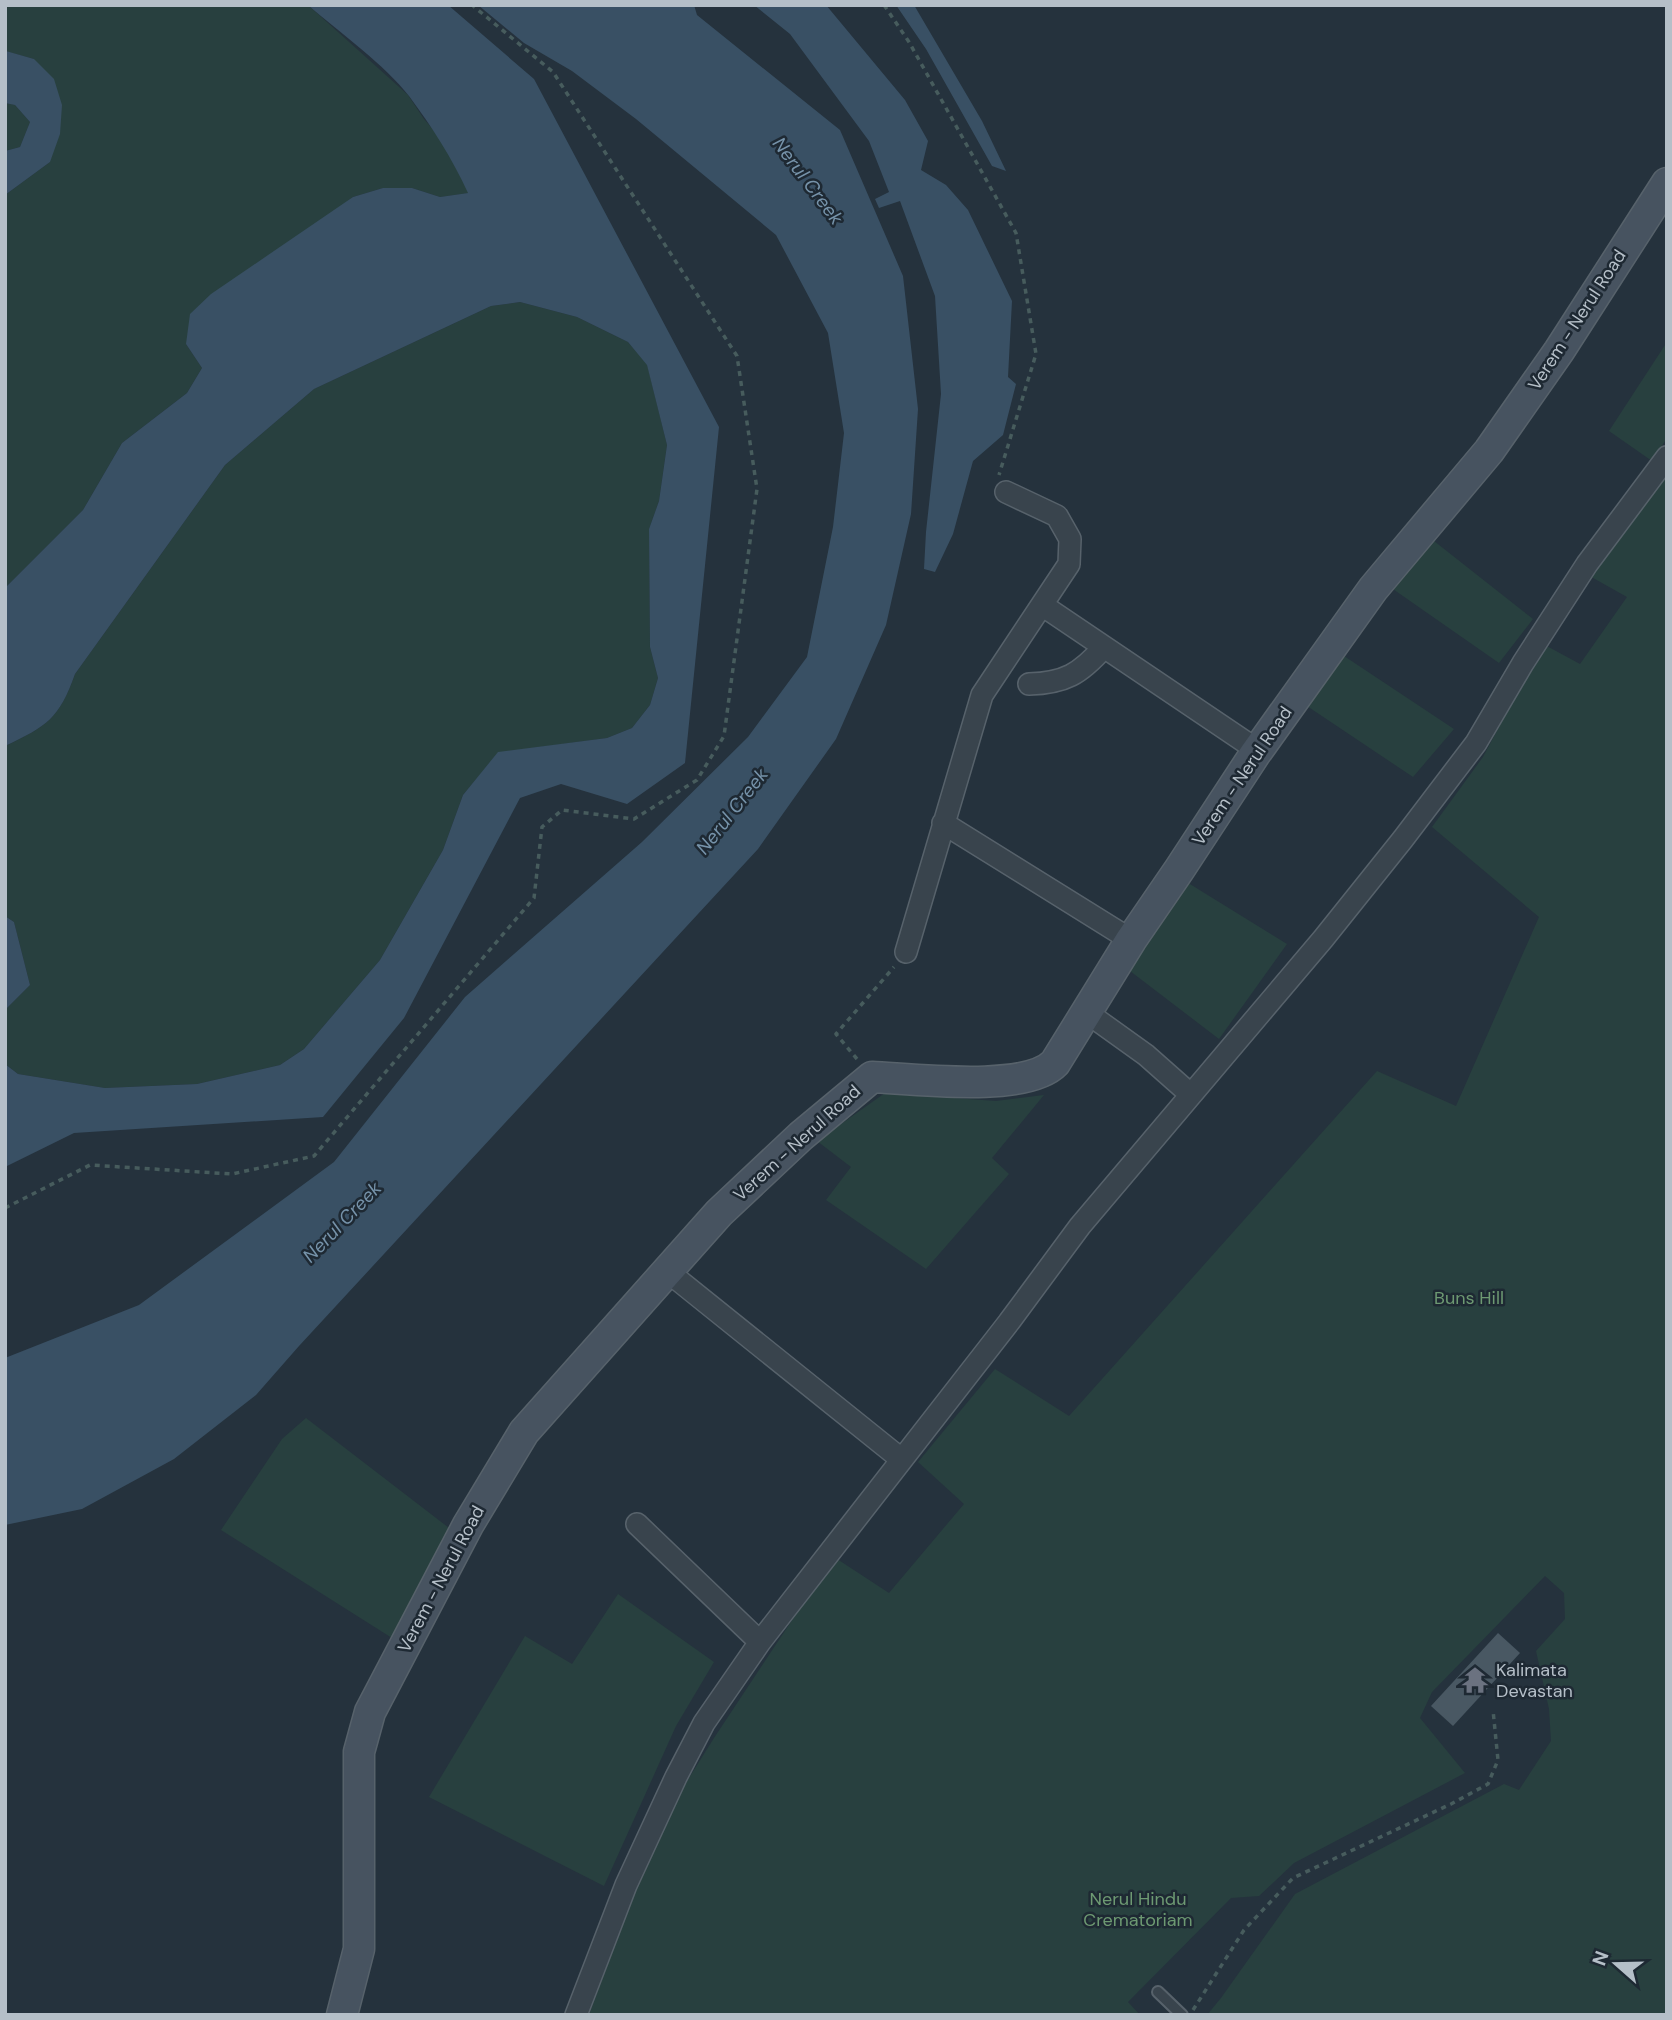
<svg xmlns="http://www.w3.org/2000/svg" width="1672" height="2020" font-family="'DM Sans',sans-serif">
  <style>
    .green { fill: #28403f }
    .water { fill: #395064 }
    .building { fill: #495863 }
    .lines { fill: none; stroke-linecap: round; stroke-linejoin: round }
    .lane-casing { stroke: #57626b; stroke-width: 14 }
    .street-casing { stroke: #57626b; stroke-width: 24 }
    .secondary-casing { stroke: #57626b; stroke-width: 33 }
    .path { stroke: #475c5d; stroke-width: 3.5; stroke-dasharray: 5 5; stroke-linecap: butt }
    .lane { stroke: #39444d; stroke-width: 10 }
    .street { stroke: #39444d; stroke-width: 21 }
    .secondary { stroke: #475360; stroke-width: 30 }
    .labels { text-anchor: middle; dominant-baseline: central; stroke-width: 5; stroke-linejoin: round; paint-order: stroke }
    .street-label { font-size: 18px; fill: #b5bfc8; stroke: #1e2933 }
    .park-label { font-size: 18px; fill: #6d9972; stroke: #1e2933 }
    .poi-label { font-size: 18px; fill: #b5bfc8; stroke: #1e2933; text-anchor: start }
    .water-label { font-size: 19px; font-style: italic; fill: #7693aa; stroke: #1e2933 }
  </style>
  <rect width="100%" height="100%" fill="#25323d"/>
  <!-- green -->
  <path class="green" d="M5 5H308L408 95 424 119 442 140 469 193 440 197 412 188H383L353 197 186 344 202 368 187 393 122 443 83 510 5 588V195L50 162 34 59 5 51Z
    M5 103 15 105 30 122 20 147 5 151Z
    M520 302 577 317 628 342 647 364 667 445 659 501 649 529 650 647 658 678 650 705 632 728 607 738 498 753 463 795 443 850 380 960 304 1049 280 1065 197 1084 105 1088 18 1074 5 1064V1010L30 985 14 922 5 916V746C47 726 59 719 75 674L225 465 314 389 491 306Z
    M1667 342V438L1652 461 1609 431Z
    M1667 467V2015H1207L1221 1998 1295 1894 1504 1784 1519 1790 1551 1741 1549 1709 1536 1651 1565 1619 1564 1593 1545 1576 1432 1692 1420 1718 1465 1773 1294 1863 1259 1896 1231 1898 1128 2002 1140 2015H589L657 1829 714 1738 834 1557 889 1593 964 1504 918 1462 995 1369 1069 1416 1377 1071 1456 1106 1539 917 1432 827 1483 757 1543 644 1580 664 1627 597 1586 574Z
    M1434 541 1533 619 1499 663 1390 587Z
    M1338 652 1454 729 1413 777 1301 702Z
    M1185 881 1287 944 1219 1039 1130 971Z
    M885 1093 996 1101 1044 1095 992 1158 1009 1174 926 1269 826 1200 851 1167 817 1141Z
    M306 1418 453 1531 392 1638 221 1530 282 1439Z
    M618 1594 714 1662 676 1726 604 1886 429 1797 525 1636 572 1664Z"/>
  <!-- water -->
  <path class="water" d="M308 5H448L534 79 719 427 685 763 627 804 561 784 520 798 404 1018 323 1117 74 1133 5 1167V1064L18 1074 105 1088 197 1084 280 1065 304 1049 380 960 443 850 463 795 498 752 607 738 632 728 650 705 658 678 650 647 649 529 659 501 667 445 647 365 628 342 577 317 520 302 491 306 314 389 225 465 75 674C59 719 47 726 5 746V588L83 510 122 443 187 393 202 368 186 344 190 314 211 294 353 197 383 188H412L440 197 468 193C452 158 432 127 409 96 385 65 339 32 308 5Z
    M478 5H694L697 15 840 130 903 276 918 409 911 514 886 625 836 739 758 849 299 1346 256 1395 174 1459 82 1509 5 1525V1358L139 1305 334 1162 465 997 642 842 748 737 807 657 833 527 844 433 828 333 776 235 636 119 572 71 524 43Z
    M754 5H826L905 100 928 141 921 170 946 185 968 210 1012 301 1008 377 1016 384 1003 435 973 461 953 534 935 572 924 569 926 532 941 394 935 296 900 201 879 208 875 199 889 192 869 141 790 34Z
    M896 5H914L982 121 1006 171 992 166 926 49Z
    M6 51 34 59 54 79 62 105 60 134 50 162 5 195V151L20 147 30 122 15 105 5 103Z
    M5 916 14 922 30 985 5 1010Z"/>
  <!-- building -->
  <path class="building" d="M1498 1633 1520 1653 1453 1726 1431 1706Z"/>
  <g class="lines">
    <defs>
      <path id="lane" d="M1158 1992 1182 2015"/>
      <path id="street" d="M1042 605 1257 750
        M1029 684C1065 683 1080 674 1104 647
        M943 823 1131 940
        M906 952 982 695 1069 564 1070 539 1057 516 1006 492
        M1086 1012 1146 1055 1190 1094
        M667 1271 901 1459
        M637 1524 760 1642
        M576 2015 626 1885 676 1777 704 1723 760 1642 1009 1322 1080 1226 1323 939 1403 839 1476 743 1523 663 1587 564 1667 457"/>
      <path id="secondary" d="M342 2015 359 1949V1752L370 1712 468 1525 524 1432 719 1213 801 1136 872 1077C914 1079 1026 1093 1055 1063L1131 940 1179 870 1255 754 1373 589 1489 451 1559 351 1667 183"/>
    </defs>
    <!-- lane casing -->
    <use href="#lane" class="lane-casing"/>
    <!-- street casing -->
    <use href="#street" class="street-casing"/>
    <!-- secondary casing -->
    <use href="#secondary" class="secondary-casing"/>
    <!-- path -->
    <path class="path" d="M884 5 909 42 1016 233 1036 354 999 475
      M857 1059 836 1034 894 967
      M5 1208 90 1165 232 1174 314 1156 534 898 542 827 562 810 634 819 697 780 724 736 757 489 737 356 553 72 472 5
      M1193 2010 1244 1930 1293 1878 1451 1804 1488 1784 1498 1760 1493 1710"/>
    <!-- lane -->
    <use href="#lane" class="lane"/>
    <!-- street -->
    <use href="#street" class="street"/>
    <!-- secondary -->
    <use href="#secondary" class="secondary"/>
  </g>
  <!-- icons -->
  <defs>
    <symbol id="temple-bare" viewBox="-9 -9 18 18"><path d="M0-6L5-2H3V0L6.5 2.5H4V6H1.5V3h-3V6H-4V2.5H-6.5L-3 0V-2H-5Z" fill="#6b7280" stroke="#1e2933" stroke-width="2.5" paint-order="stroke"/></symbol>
  </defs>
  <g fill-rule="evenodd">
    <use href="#temple-bare" x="1456" y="1661" width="38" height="38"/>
  </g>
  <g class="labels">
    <!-- street labels -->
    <g class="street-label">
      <text transform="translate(1577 320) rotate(-57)">Verem - Nerul Road</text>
      <text transform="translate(1242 776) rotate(-56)">Verem - Nerul Road</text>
      <text transform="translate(797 1143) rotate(-42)">Verem - Nerul Road</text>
      <text transform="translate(441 1579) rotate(-62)">Verem - Nerul Road</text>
    </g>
    <!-- park labels -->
    <g class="park-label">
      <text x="1469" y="1298">Buns Hill</text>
      <text x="1138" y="1899">Nerul Hindu<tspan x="1138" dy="21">Crematoriam</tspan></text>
    </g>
    <!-- poi labels -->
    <g class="poi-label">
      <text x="1496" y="1670">Kalimata<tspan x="1496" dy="21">Devastan</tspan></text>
    </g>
    <!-- water labels -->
    <g class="water-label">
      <text transform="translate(808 181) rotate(53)">Nerul Creek</text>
      <text transform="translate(732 811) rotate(-52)">Nerul Creek</text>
      <text transform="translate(342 1222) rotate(-46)">Nerul Creek</text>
    </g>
  </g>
  <!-- border -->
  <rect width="1672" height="2020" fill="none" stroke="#b5bfc8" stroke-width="14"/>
  <!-- north arrow -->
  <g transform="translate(1616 1964) rotate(290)" stroke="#1e2933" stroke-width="5" paint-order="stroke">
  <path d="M0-5L12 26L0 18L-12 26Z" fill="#b5bfc8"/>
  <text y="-10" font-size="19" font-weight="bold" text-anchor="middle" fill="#b5bfc8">N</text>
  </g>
</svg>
